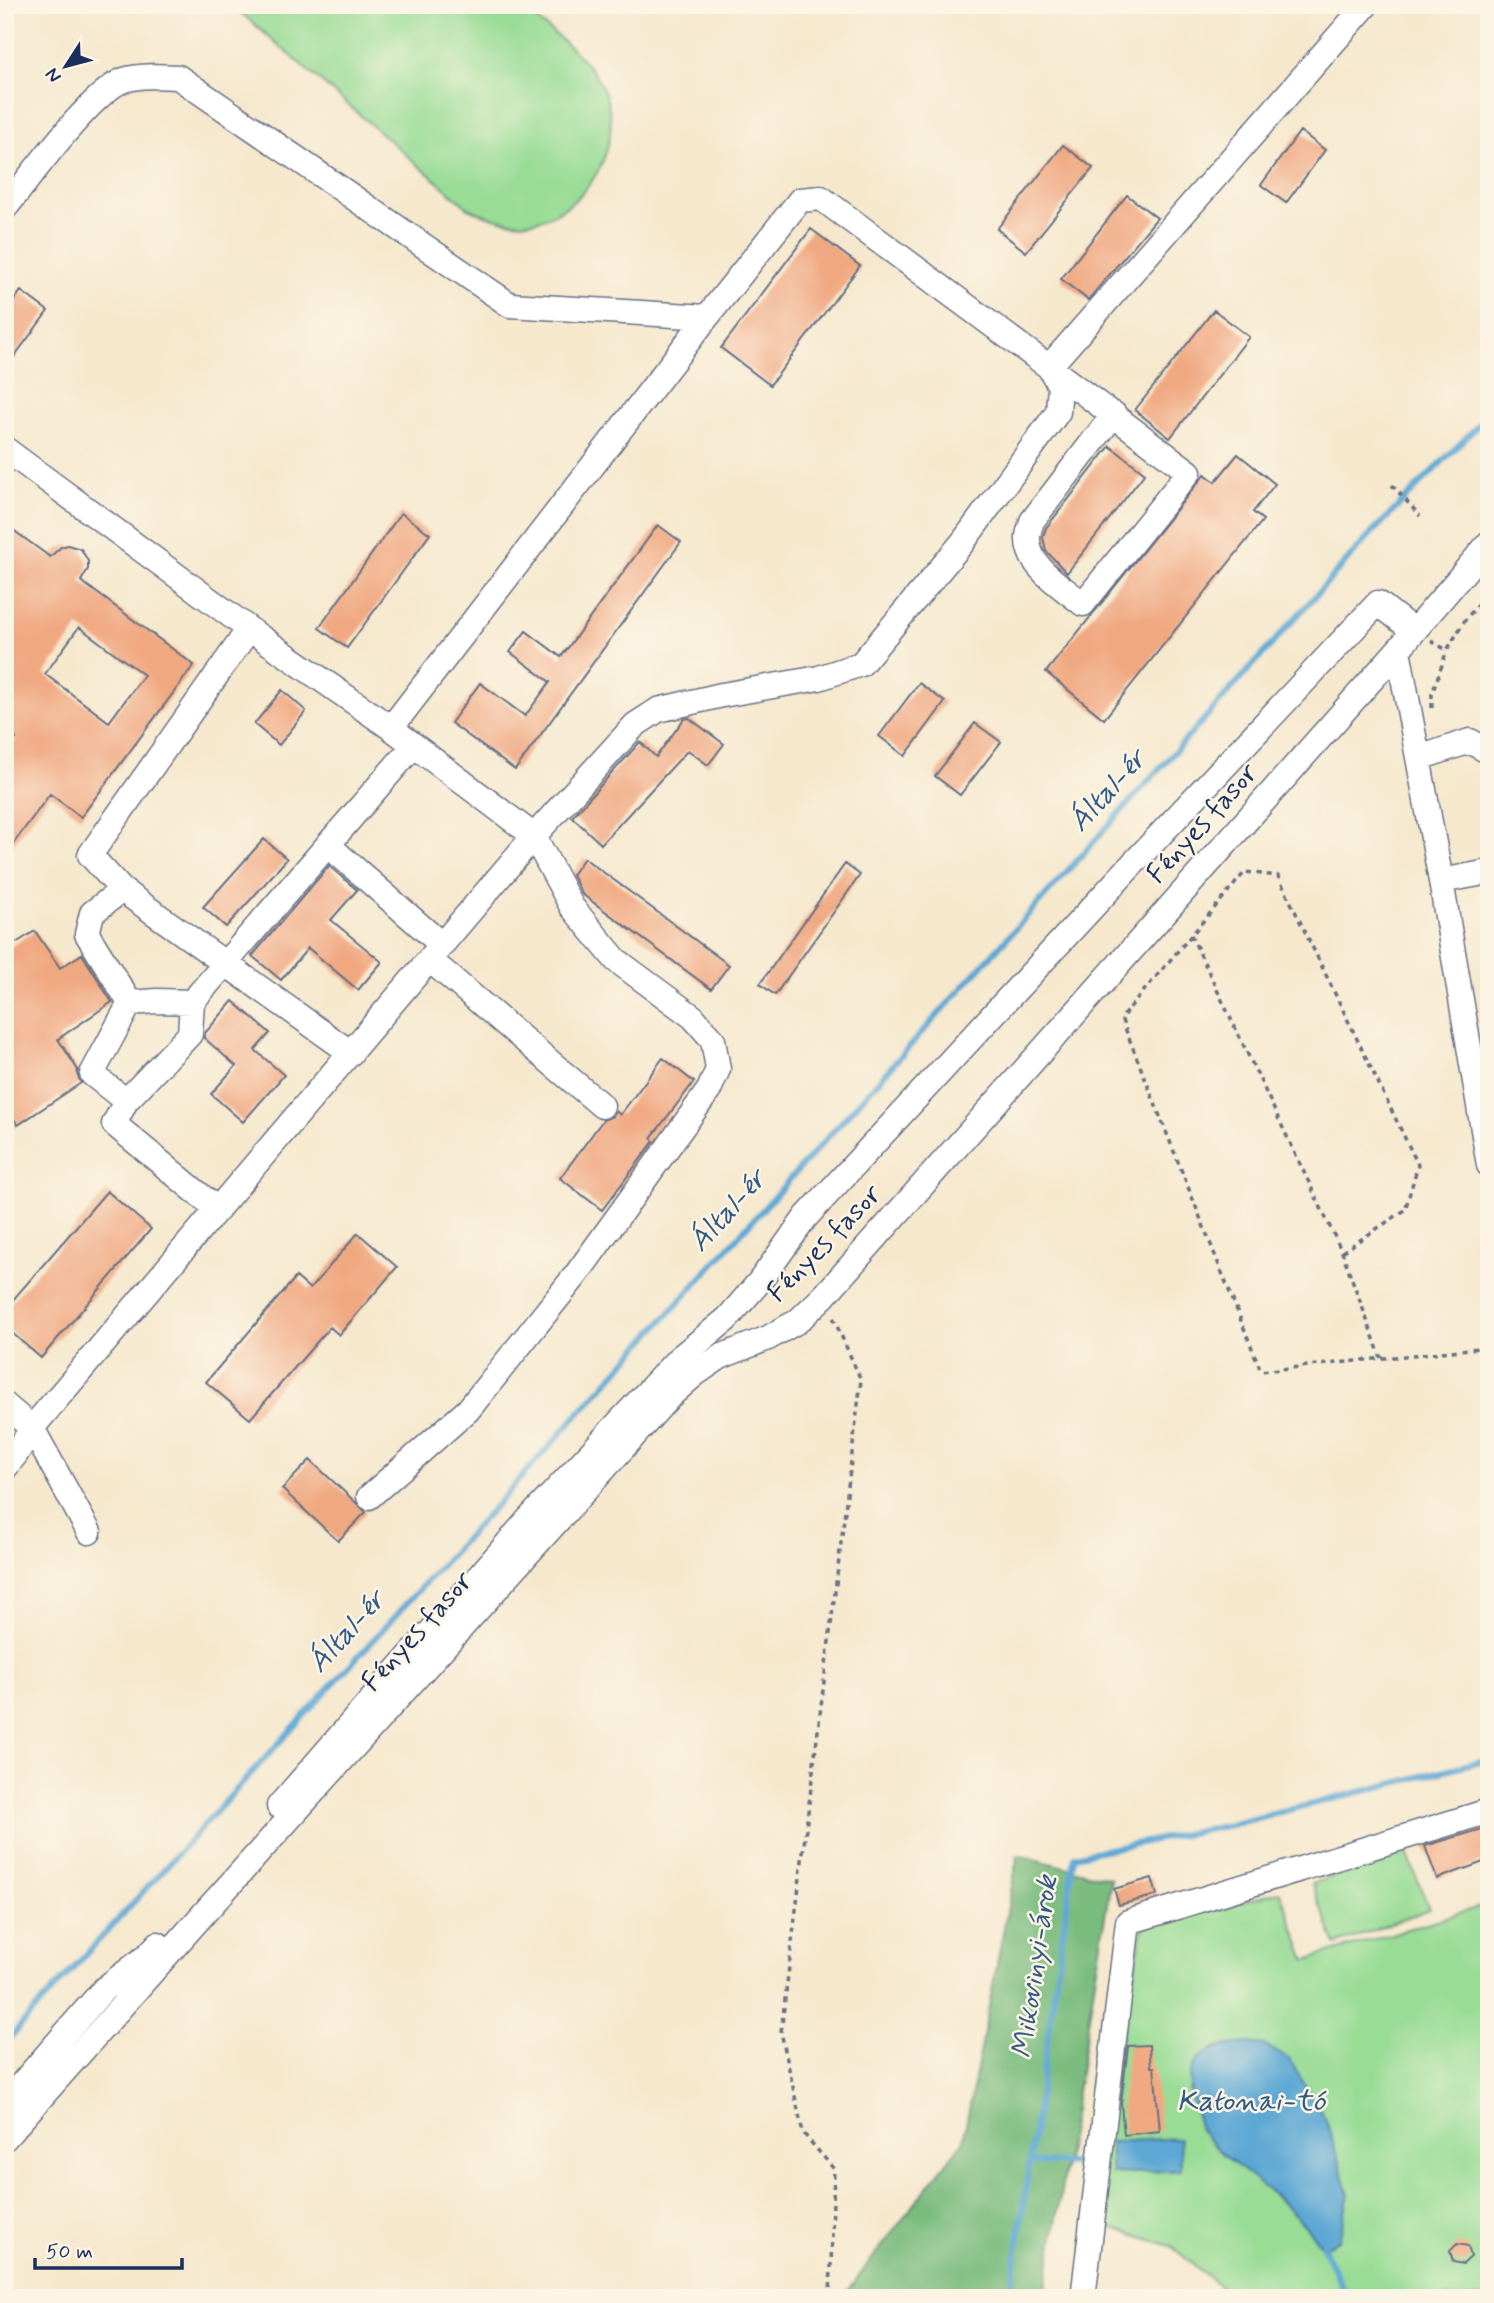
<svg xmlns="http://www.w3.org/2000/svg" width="1494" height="2303" font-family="Mynerve,sans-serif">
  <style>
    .green { fill: #98dc95; stroke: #5a867a; stroke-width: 2; fill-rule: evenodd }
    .forest { fill: #7abc7e; stroke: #4a766e; stroke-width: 2 }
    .water { fill: #5ca7d4; stroke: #3c6b99; stroke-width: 2 }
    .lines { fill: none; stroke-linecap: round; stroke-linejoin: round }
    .stream { stroke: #5ca7d4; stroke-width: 6 }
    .building { fill: #f0a881; fill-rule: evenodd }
    .minor-casing { stroke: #677085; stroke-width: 27 }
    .path { stroke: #677085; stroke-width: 3.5; stroke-dasharray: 5 5; stroke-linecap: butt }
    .minor { stroke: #fff; stroke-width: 24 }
    .labels { text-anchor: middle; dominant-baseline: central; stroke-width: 5; stroke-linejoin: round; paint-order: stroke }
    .street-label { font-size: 28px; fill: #1b2f5e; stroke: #fcf5e5 }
    .water-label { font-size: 30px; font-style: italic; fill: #325987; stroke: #fcf5e5 }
  </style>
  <rect width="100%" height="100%" fill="#fcf5e5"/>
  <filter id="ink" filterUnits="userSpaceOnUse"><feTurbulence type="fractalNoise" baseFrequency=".0143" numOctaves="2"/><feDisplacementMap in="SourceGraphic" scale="14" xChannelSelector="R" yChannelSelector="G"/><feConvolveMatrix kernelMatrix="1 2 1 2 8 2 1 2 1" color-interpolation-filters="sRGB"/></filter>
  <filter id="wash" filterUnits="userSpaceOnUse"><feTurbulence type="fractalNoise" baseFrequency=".00686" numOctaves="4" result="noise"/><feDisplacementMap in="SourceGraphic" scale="28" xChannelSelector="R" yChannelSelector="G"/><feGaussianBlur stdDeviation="1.57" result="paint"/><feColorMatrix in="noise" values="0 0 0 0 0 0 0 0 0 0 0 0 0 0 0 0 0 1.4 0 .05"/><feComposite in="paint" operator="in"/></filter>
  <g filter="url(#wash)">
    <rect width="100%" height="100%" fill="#f5e8cd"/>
    <!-- green -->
    <path class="green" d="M232 5H519C548 30 585 53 602 87 628 139 591 208 535 221 512 226 489 217 468 208Z
      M1405 1848 1429 1909 1336 1945 1312 1884Z
      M1280 1892 1306 1960 1489 1904V2298H1234L1171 2246 1086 2220 1143 1927ZM1247 2043 1341 2227 1339 2240 1301 2220 1200 2130 1189 2090 1196 2062 1215 2047ZM1180 2139 1181 2170 1112 2174 1111 2142Z"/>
    <!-- forest -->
    <path class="forest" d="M1018 1855 1111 1879 1044 2298H842L963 2141Z"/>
    <!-- water -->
    <path class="water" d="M1247 2043 1264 2045 1289 2059 1326 2120 1349 2194 1339 2240 1323 2247C1309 2230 1295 2214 1279 2199 1254 2178 1223 2158 1202 2132 1197 2125 1197 2114 1194 2106 1180 2058 1204 2047 1247 2043Z
      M1180 2138 1181 2170 1112 2174 1110 2142Z"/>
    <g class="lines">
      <!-- stream -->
      <path class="stream" d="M5 2043 500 1501 1371 534 1489 414
        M1030 2162 1091 2164
        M1323 2247 1348 2298
        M1010 2298 1074 1856 1230 1825 1489 1759"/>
    </g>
    <g id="blocks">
      <!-- building -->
      <path class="building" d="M1300 131 1325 150 1286 203 1261 185Z
        M1063 145 1093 168 1026 252 997 229Z
        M1127 195 1157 218 1088 300 1061 279Z
        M811 229 860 266 770 385 721 348Z
        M21 291 48 311 5 369V313Z
        M1214 310 1249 337 1170 438 1135 410Z
        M1110 446 1145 473 1067 573 1046 551 1043 537 1046 528Z
        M1238 454 1275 484 1253 512 1263 520 1104 719 1046 672 1205 474 1215 482Z
        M401 513 430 534 347 648 319 628Z
        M5 524 50 557 61 547 68 545 81 549 88 561V569L81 581 194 665 81 817 50 794 5 855V753L16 739 5 731ZM79 627 144 675 109 722 45 674Z
        M658 525 681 542 515 770 451 723 480 683 525 716 550 682 510 652 526 631 561 657Z
        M919 683 945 702 905 756 879 736Z
        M282 690 306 711 279 745 254 724Z
        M689 718 724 744 708 765 688 750 601 844 572 817 640 742 656 757 684 719Z
        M975 723 1001 742 960 795 935 776Z
        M264 839 287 859 226 927 203 907Z
        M584 858 729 965 711 989 582 894 572 875Z
        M845 864 860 875 775 995 760 984Z
        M329 866 357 890 331 920 382 962 358 990 308 948 281 980 252 956Z
        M35 931 60 968 82 954 112 1002 58 1039 78 1070 77 1074 81 1083 18 1125 5 1106V950Z
        M233 1001 270 1033 255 1050 284 1075 243 1122 211 1094 236 1066 204 1038 205 1033Z
        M663 1058 694 1082 651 1138 654 1141 602 1210 560 1178 603 1120 613 1116 616 1111 620 1115Z
        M107 1191 151 1229 41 1358 5 1327V1309Z
        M358 1233 397 1267 339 1335 330 1327 250 1419 206 1382 296 1277 310 1289Z
        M310 1460 366 1512 338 1541 282 1489Z
        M1489 1827V1860L1437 1879 1425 1846Z
        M1152 1878 1157 1895 1119 1905 1114 1889Z
        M1149 2045 1151 2067H1154L1160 2131 1124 2135 1121 2104 1128 2046Z
        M1457 2244 1468 2246 1471 2257 1463 2264 1453 2262 1450 2251Z"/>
    </g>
  </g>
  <g filter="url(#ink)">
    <use href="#blocks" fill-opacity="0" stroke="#677085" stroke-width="2"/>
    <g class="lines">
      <defs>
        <path id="minor" d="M5 208C29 179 92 91 124 80 141 75 160 76 178 77L510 305 707 317 391 728
          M1114 414 1032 521C1031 526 1028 532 1028 537 1026 567 1063 587 1083 604L1189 472 1049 367 1366 5
          M5 449 249 629 391 728 534 836 572 907 616 960 693 1017 713 1040 718 1069 709 1090 576 1275 468 1410 369 1497
          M1398 650 1441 881 1489 1165
          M1419 758 1470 741 1489 752
          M328 845 442 945
          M1441 881 1489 872
          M122 890 351 1053
          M430 960 602 1106
          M192 1002 414 745
          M130 1003 157 1001 192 1002 190 1034 126 1101 92 1074 130 1003 87 934 92 913 122 890 90 855 249 629
          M126 1101 114 1124 218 1210
          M5 1405 32 1428 89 1532
          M5 1468 16 1454 32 1428 534 836 635 725 658 710 722 695 819 678 861 664 963 542 1058 412 1060 386 1049 367 821 198 800 200 707 317
          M279 1806 527 1521 678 1359 727 1319 760 1281 806 1217 1126 871 1378 603 1414 631
          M5 2103 104 1989 147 1956 158 1944
          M5 2138 206 1911 670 1396 695 1374 720 1357 768 1338 798 1321 824 1296 1398 650 1489 543
          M1083 2298 1128 1922 1489 1811"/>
      </defs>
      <!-- minor casing -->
      <use href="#minor" class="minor-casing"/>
      <!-- path -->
      <path class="path" d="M1392 485 1420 516
        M1431 641 1447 650 1467 617 1489 594
        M1432 708V694L1447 650
        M1191 935 1342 1252 1381 1358
        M1342 1252 1405 1210 1418 1165 1278 876 1245 872 1121 1018 1261 1371 1489 1347
        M830 2298 834 2169 803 2133 781 2032 861 1380 833 1317"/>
      <!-- minor -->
      <use href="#minor" class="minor"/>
    </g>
  </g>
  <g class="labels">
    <!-- street labels -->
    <g class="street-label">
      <text transform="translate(1203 824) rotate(-48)">Fényes fasor</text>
      <text transform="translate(825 1244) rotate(-46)">Fényes fasor</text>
      <text transform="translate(418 1632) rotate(-48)">Fényes fasor</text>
    </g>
    <!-- water labels -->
    <g class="water-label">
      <text transform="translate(1108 791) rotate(-48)">Által-ér</text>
      <text transform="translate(728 1211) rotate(-48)">Által-ér</text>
      <text transform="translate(347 1632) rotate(-48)">Által-ér</text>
      <text transform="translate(1035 1967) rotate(-82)">Mikovinyi-árok</text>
      <text x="1251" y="2101">Katonai-tó</text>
    </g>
  </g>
  <!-- margin -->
  <rect width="1494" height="2303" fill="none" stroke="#fcf5e5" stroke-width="28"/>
  <!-- north arrow -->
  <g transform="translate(66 66) rotate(234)" stroke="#fcf5e5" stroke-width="5" paint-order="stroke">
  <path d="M0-5L12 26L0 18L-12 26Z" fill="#1b2f5e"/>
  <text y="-10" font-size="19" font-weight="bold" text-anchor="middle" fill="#1b2f5e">N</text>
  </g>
  <!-- scale -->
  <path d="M35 2258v10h147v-10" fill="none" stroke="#1b2f5e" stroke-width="3.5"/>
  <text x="46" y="2258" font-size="21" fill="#1b2f5e" stroke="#fcf5e5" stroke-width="5" paint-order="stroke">50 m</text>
</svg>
